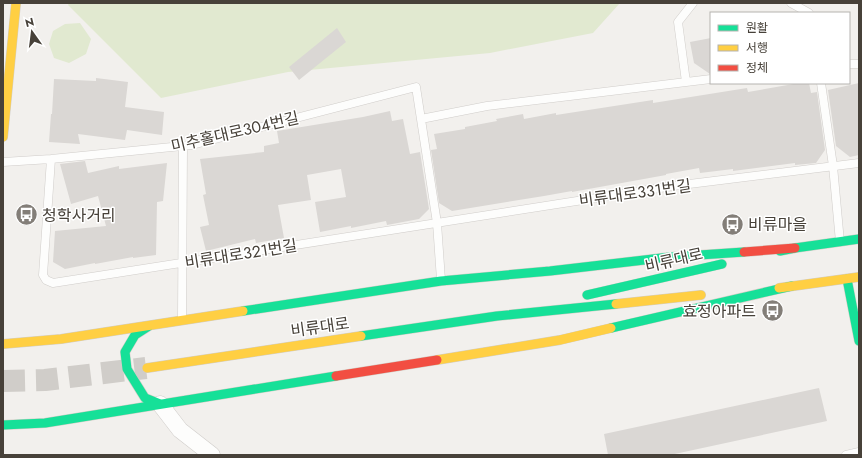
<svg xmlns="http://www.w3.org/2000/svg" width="862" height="458" font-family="Jost,'Noto Sans KR',sans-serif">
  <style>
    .green { fill: #e1e9d0 }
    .building { fill: #dad7d4 }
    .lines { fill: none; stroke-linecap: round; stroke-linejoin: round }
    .secondary-tunnel { stroke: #d0cdc9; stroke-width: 22; stroke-dasharray: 22 11; stroke-linecap: butt }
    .lane-casing { stroke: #d0cdca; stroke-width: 9 }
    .street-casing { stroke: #d0cdca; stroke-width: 17 }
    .fast-casing { stroke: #d2cdc5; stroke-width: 10 }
    .slow-casing { stroke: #d2cdc5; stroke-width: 10 }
    .jam-casing { stroke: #d2cdc5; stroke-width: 10 }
    .lane { stroke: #fdfdfc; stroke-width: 8 }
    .street { stroke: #fdfdfc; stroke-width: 16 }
    .fast { stroke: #16e098; stroke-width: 9 }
    .slow { stroke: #ffcf43; stroke-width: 9 }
    .jam { stroke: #f24e42; stroke-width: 9 }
    .labels { text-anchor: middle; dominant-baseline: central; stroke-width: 3; stroke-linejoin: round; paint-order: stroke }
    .street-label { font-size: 16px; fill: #474139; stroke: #fff }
    .poi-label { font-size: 16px; fill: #474139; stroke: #fff; text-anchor: start }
  </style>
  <rect width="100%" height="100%" fill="#f2f0ed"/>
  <!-- green -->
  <path class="green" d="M69 3H620L593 33 490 53 288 72 161 98 68 5Z
    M80 23 91 39 86 54 69 63 54 58 49 44 53 31 65 24Z"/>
  <!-- building -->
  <path class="building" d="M337 28 346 42 299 80 289 67Z
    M711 38V74H710L694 63 690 42Z
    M96 78 128 82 125 107 164 112 162 135 127 130 125 140 78 134 80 144 49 142 51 114H52L54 79 96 81Z
    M799 83H809L811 93 817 92 825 150 816 163 795 165V163L733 171V169L700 173 699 168 666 174V175L572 192V191L544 196 452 211 439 203 431 150 437 149 434 134 465 129V127L497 121 496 119 523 114 524 119 556 113V115L653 100V103L747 88 748 92Z
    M859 83V155L850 157 836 146 828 90Z
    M390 111 392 121 403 119 410 154 420 152 429 209 419 219 387 225 386 221 351 228V226L320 232 315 202 346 197 341 169 307 175 311 200 278 205 284 238 256 243 255 239 206 251 200 227 209 225 203 195 206 194 200 159 264 152V146L279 143 277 131 363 117Z
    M85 161 88 173 119 166V169L167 163 163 201 157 202 156 255 133 258V257L95 264V263L65 269 53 262 55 231 106 226 98 196 71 204 60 164Z
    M819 388 827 421 670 455H608L604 434Z"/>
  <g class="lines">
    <!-- secondary-tunnel -->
    <path class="secondary-tunnel" d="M3 381 45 380 146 368"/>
    <defs>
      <path id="lane" d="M791 3 809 13
        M849 64H859
        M686 82 678 22 693 3
        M821 83 833 166 840 242
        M421 119 487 106 711 79
        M51 159 43 275 46 280 53 283 673 186 859 163
        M3 162 51 159 192 145 416 87 437 223 441 280
        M182 320 183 146
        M846 455 859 452"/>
      <path id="street" d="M160 404 180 430 212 455"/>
      <path id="fast" d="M780 251 795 248 859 239
        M847 279 859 341
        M587 295 722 264
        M243 311 441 281 550 271 670 257 744 252
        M149 326 135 335 125 352 127 369 145 398 160 404
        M611 328 792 286
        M361 336 497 316 616 304
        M3 425 45 423 336 376"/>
      <path id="slow" d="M3 137 16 3
        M779 288 859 277
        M616 304 701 295
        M3 344 61 339 243 311
        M437 360 560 340 611 328
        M147 368 361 336"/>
      <path id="jam" d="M744 252 795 248
        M336 376 437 360"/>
    </defs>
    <!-- lane casing -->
    <use href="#lane" class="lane-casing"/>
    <!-- street casing -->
    <use href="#street" class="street-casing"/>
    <!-- fast casing -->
    <use href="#fast" class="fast-casing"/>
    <!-- slow casing -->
    <use href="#slow" class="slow-casing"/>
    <!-- jam casing -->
    <use href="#jam" class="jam-casing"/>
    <!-- lane -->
    <use href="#lane" class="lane"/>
    <!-- street -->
    <use href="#street" class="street"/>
    <!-- fast -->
    <use href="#fast" class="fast"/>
    <!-- slow -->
    <use href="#slow" class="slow"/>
    <!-- jam -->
    <use href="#jam" class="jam"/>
  </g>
  <!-- icons -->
  <defs>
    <symbol id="bus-disc" viewBox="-11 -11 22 22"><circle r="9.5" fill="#837e78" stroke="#fff"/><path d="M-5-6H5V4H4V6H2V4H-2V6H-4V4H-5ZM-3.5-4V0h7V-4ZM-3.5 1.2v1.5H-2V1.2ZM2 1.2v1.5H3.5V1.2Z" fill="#fff"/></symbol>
  </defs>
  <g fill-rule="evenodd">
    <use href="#bus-disc" x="14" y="202" width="25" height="25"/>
    <use href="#bus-disc" x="720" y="212" width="25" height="25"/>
    <use href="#bus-disc" x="760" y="298" width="25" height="25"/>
  </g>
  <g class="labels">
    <!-- street labels -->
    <g class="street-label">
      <text transform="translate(235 132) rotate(-13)">미추홀대로304번길</text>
      <text transform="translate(635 193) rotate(-8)">비류대로331번길</text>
      <text transform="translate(241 254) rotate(-9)">비류대로321번길</text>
      <text transform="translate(674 260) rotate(-13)">비류대로</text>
      <text transform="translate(320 327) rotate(-8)">비류대로</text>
    </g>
    <!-- poi labels -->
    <g class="poi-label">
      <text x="42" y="215">청학사거리</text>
      <text x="748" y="224">비류마을</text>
      <text x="756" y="311" text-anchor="end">효정아파트</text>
    </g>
  </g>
  <!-- border -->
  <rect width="862" height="458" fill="none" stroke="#474139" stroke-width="8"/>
  <!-- legend -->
  <rect x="710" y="12" width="140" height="72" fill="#ffffff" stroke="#b5b3b0"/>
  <rect x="718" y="25" width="20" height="6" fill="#16e098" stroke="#b5b3b0"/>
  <text x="746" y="32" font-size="12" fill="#474139">원활</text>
  <rect x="718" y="45" width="20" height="6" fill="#ffcf43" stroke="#b5b3b0"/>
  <text x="746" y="52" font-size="12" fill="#474139">서행</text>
  <rect x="718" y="65" width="20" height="6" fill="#f24e42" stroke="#b5b3b0"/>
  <text x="746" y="72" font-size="12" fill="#474139">정체</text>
  <!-- north arrow -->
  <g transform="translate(32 32) rotate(346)" stroke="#ffffff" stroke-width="3" paint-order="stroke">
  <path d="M0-3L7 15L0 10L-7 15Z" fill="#474139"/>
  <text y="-6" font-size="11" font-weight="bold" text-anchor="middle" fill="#474139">N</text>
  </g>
</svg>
